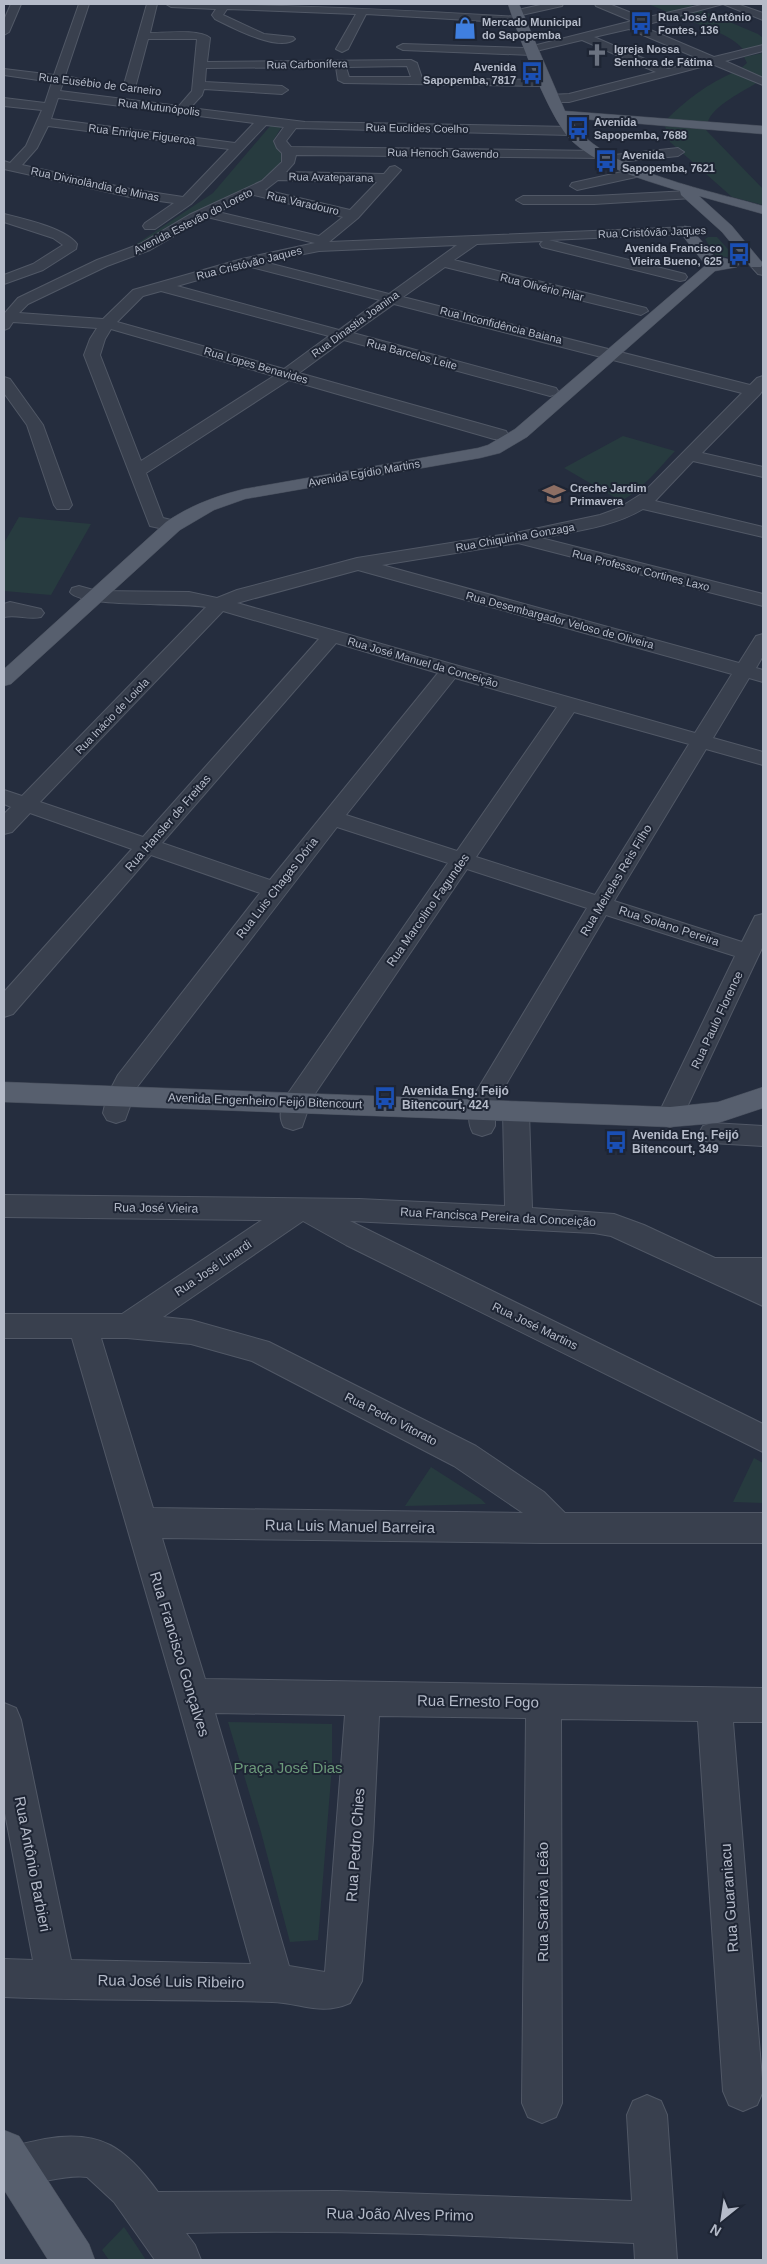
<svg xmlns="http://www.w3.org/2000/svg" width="767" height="2264" font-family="Arial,sans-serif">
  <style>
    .green { fill: #273b3f }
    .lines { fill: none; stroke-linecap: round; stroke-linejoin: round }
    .minor-casing { stroke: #515866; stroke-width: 2 }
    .major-casing { stroke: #424957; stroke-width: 1 }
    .minor { fill: #39404e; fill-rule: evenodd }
    .major { fill: #575f6e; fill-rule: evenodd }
    .labels { text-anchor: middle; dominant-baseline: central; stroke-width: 4; stroke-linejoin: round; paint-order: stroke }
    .far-poi-label { font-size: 11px; font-weight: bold; fill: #b5bbc9; stroke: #1e2534; text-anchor: start }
    .far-street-label { font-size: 11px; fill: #b5bbc9; stroke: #1e2534 }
    .street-label { font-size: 12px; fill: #b5bbc9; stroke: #1e2534 }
    .poi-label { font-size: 12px; font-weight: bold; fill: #b5bbc9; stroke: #1e2534; text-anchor: start }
    .near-street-label { font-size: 15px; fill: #b5bbc9; stroke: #1e2534 }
    .near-park-label { font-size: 15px; fill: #6c9a7a; stroke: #1e2534 }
  </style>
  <rect width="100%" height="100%" fill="#252d3e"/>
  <!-- green -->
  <path class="green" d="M648 4H688L696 7 670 13Z
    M701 10 758 34 763 38V46L744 51C735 35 694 23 677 16Z
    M763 53V79L740 69 747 63 744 57Z
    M734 72 758 82C744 91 712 106 708 122L667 119C687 99 708 84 734 72Z
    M271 125 282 126 273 141 283 153V158L278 166 260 182 176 222 145 244 135 245 213 193Z
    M665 126 705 129 763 189V205L732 197 670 142Z
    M708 237H717L736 258 716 256 705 239Z
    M623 436 675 451C659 468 642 490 621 501L564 468Z
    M19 517 91 524 51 595 4 591V543Z
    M754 1458 763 1463V1503L733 1502Z
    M431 1467 481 1499 486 1504 405 1506Z
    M228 1722 332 1724V1766L318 1940 290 1942 261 1832Z
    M124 2227 146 2260H109L102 2250Z"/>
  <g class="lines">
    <defs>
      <path id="minor" d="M11 4H21L9 32 4 35V20Z
        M79 4H89L65 76 85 80 87 82 81 85 63 83 60 91 179 106 192 91 197 39H148L135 88 129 92 123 88 147 4H157L150 33C164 33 200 29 210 38L207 62 411 60 417 63 422 78 544 80 550 83 544 86 344 83 338 80 336 67 206 68 205 82 282 86 288 90 282 94 204 89 202 95 190 108 305 122 570 127 576 131 570 135 296 128 286 141 291 147 599 151 603 152 605 156 678 148 684 152 678 156 608 163 604 162 602 158 296 155 294 163 286 172 384 174 390 167 395 166 401 170 358 218 329 242 690 227 692 230 690 233 685 234 549 240 685 274 687 277 685 280 680 281 542 247 540 244 543 241 477 244 454 260 646 308 648 311 641 315 445 267 403 297 750 385 757 378 763 376V390L760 394 702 453 763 467V477L693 461 655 501 763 527V537L643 509C613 527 575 531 541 538L763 594V606L518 543 382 565 739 663 756 636 763 634V656L756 668 763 670V682L749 678 713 738 763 752V765L706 749 614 901 742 942 755 916 763 914V946L679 1124 670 1127 661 1124 657 1117 735 956 606 915 501 1093 495 1110V1126L491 1133 482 1136 473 1133C465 1119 471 1106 476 1092L587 908 467 869 312 1098 302 1127 293 1130 284 1127C278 1117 281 1105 287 1095L448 863 337 827 137 1087 125 1120 116 1123 107 1120 103 1113 107 1096 118 1075 260 893 151 855 13 1014 4 1017V992L132 849 30 813 12 832 4 834V814L11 807 4 804V790L22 796 206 607C180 602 81 608 70 592L72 588 79 586 97 591 189 592 217 598 237 590 357 558 520 532 600 515 619 508 643 493 742 393 394 304 353 333 556 388 558 391 556 394 550 396 344 340 299 373 506 431 508 435 506 439H494L289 380 146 473 163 518 179 522 182 526 179 530 173 531 150 526 84 355 90 339 97 328 13 322 9 328 4 330V314L18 298 97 260 140 244 189 215 262 181 282 162V153L277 148 274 141 284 127 266 125 191 204 155 229H145L143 226 145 223 174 203 130 197 4 169V161L10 163 26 146 42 110 4 106V98L45 103 52 82 4 75V69L54 75ZM407 66 411 77H349L346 67ZM58 98 254 123 235 143 51 119ZM48 126 229 149 183 197 130 189 22 165 37 148ZM278 180 377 182 350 210 265 190ZM254 195 343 217 319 236 218 212ZM207 217 315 243 242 259 133 290 103 319 19 313 28 304 107 266 150 250ZM457 245 389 294 264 262 319 251ZM247 266 380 300 339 330 177 286ZM161 291 329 336 284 369 117 322 143 296ZM111 329 274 376 141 461 100 355 105 339ZM358 570 732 674 695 733 237 603ZM223 611 319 639 143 837 40 802ZM336 643 438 673 270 880 162 843ZM455 678 557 707 457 851 346 815ZM574 712 689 744 595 895 476 857Z
        M166 4C284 4 402 10 520 17L525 20 520 23 366 14 348 49 342 52 336 49 356 14 227 9 223 15 264 34 293 37 295 39C280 53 231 27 215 19L212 15 216 9 171 7Z
        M545 4H563L562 6 517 16 512 13 513 11Z
        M595 4H609L644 18 706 4H737L763 13V20L723 4 641 26 714 57 763 45V51L725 61 763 78V85L712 64 569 102H553L547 98 549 95 569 94 656 72 582 40 536 51 535 54 531 55 403 50 397 47 403 44 525 48 632 21 596 6ZM629 29 702 60 668 69 594 37Z
        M640 168 646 172 645 175 577 190 570 186 572 183Z
        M688 191 695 195 693 198 594 204H523L516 200 523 196H594Z
        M4 214C24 219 65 228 77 244L76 249 43 270 4 284V275L33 264 63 245 53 238 4 222Z
        M756 260 763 263V275L758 274 749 264Z
        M4 377 10 379 43 425 72 505 69 509H57L54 505 27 425 4 393Z
        M10 602 41 609 44 613 41 617C28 620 17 614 4 617V604Z
        M516 1102 525 1105 529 1112 532 1208 614 1214 644 1225 715 1258H763V1306L611 1236 594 1233 350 1221 763 1424V1452L346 1245 303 1221 163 1317 191 1320 269 1342 476 1446 544 1492 565 1513H763V1543H542L162 1538 205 1679 763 1688V1722H733L763 2091 757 2105 743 2111 729 2105 723 2091 698 1721 561 1719 562 2103 556 2117 542 2123 528 2117 522 2103 526 1718 379 1716 373 1840 362 1981 350 2003C321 2016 301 2003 272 2002 183 1999 93 2001 4 1997V1959L33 1960 4 1808V1703L16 1708 21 1720 71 1960 251 1964 176 1696 72 1338H4V1314H122L262 1220 4 1217V1195L359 1199 505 1206 503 1112 507 1105ZM101 1338H127L191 1344 252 1361 454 1466 523 1513 153 1508ZM215 1713 345 1715 325 1972 289 1966Z
        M712 1123 763 1126V1146L712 1143 703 1140 699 1133 703 1126Z
        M647 2095 661 2101 667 2115 677 2260H635L634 2243C485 2236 336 2229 186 2233L195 2245 201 2260H155L114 2202 87 2177C61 2173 24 2191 4 2182V2150C17 2144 31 2142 45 2139 101 2129 126 2148 158 2192L337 2191 632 2201 627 2115 633 2101Z"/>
      <path id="major" d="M508 4H519L565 111 763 126V134L570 118C598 170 709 190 763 206V214L699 196 732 226 761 261 763 264 761 267H751L722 232 681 195 680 191C643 180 602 168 573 142 550 121 518 35 508 4Z
        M685 226 690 227 714 256 737 261 739 264 737 267 715 271 527 437 500 453 480 458 245 499 214 510 180 530 11 684 4 686V669L166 522C191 505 216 496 244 489L478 448 488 445 515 429 707 264 704 263 678 230Z
        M4 1082 670 1107 718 1102 763 1087V1108L718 1123 670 1127 4 1102Z
        M4 2130 19 2136 89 2244 95 2260H48L4 2190Z"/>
    </defs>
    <!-- minor casing -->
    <use href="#minor" class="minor-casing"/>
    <!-- major casing -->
    <use href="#major" class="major-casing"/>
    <!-- minor -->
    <use href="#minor" class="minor"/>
    <!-- major -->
    <use href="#major" class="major"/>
  </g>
  <!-- icons -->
  <defs>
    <symbol id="bus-bare" viewBox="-9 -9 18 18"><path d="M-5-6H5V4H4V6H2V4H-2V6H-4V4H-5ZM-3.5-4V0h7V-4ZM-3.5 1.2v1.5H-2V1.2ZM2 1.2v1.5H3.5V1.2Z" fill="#1a4fb4" stroke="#1e2534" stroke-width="2.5" paint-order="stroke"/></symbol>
    <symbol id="shop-bare" viewBox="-9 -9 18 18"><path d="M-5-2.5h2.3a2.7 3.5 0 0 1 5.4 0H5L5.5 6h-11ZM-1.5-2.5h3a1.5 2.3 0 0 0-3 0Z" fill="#3f7fe0" stroke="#1e2534" stroke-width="2.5" paint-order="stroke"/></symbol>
    <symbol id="church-bare" viewBox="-9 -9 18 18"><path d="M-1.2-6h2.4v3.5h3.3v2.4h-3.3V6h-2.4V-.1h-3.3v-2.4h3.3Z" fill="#6b7280" stroke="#1e2534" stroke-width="2.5" paint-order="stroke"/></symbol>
    <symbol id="school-bare" viewBox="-9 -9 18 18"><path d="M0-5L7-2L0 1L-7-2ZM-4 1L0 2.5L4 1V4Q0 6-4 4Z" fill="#8d6e63" stroke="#1e2534" stroke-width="2.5" paint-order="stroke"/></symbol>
  </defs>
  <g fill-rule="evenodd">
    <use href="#bus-bare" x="625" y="7" width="32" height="32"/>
    <use href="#shop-bare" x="449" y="12" width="32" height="32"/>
    <use href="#church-bare" x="581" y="39" width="32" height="32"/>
    <use href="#bus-bare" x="516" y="57" width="32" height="32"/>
    <use href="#bus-bare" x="562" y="112" width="32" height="32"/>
    <use href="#bus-bare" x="590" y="145" width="32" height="32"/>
    <use href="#bus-bare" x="723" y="238" width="32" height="32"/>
    <use href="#school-bare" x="538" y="478" width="32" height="32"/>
    <use href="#bus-bare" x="369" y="1082" width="32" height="32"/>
    <use href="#bus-bare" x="600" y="1126" width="32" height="32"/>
  </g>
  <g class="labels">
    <!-- far-poi labels -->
    <g class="far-poi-label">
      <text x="658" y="17">Rua José Antônio<tspan x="658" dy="13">Fontes, 136</tspan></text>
      <text x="482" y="22">Mercado Municipal<tspan x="482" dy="13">do Sapopemba</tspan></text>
      <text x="614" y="49">Igreja Nossa<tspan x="614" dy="13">Senhora de Fátima</tspan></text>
      <text x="516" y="67" text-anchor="end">Avenida<tspan x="516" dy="13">Sapopemba, 7817</tspan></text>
      <text x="594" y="122">Avenida<tspan x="594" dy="13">Sapopemba, 7688</tspan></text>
      <text x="622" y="155">Avenida<tspan x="622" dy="13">Sapopemba, 7621</tspan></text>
      <text x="722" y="248" text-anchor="end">Avenida Francisco<tspan x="722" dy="13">Vieira Bueno, 625</tspan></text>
      <text x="570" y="488">Creche Jardim<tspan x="570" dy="13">Primavera</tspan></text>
    </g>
    <!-- far-street labels -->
    <g class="far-street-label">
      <text transform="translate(307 64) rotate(-1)">Rua Carbonífera</text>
      <text transform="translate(100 84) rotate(7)">Rua Eusébio de Carneiro</text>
      <text transform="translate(159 107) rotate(7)">Rua Mutunópolis</text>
      <text transform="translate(417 128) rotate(1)">Rua Euclides Coelho</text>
      <text transform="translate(142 134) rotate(7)">Rua Enrique Figueroa</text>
      <text transform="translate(443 153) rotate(1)">Rua Henoch Gawendo</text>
      <text transform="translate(331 177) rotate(1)">Rua Avateparana</text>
      <text transform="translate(95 184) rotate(12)">Rua Divinolândia de Minas</text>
      <text transform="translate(303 203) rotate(13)">Rua Varadouro</text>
      <text transform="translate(193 221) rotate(-27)">Avenida Estevão do Loreto</text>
      <text transform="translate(652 232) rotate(-2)">Rua Cristóvão Jaques</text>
      <text transform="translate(249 263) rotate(-14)">Rua Cristóvão Jaques</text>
      <text transform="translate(542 287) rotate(14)">Rua Olivério Pilar</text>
      <text transform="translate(355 324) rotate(-36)">Rua Dinastia Joanina</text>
      <text transform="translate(501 325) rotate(14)">Rua Inconfidência Baiana</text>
      <text transform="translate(412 354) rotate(15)">Rua Barcelos Leite</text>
      <text transform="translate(256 365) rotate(16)">Rua Lopes Benavides</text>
      <text transform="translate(364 473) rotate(-10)">Avenida Egídio Martins</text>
      <text transform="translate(515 537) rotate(-10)">Rua Chiquinha Gonzaga</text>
      <text transform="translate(641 570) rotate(14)">Rua Professor Cortines Laxo</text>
      <text transform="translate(560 620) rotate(15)">Rua Desembargador Veloso de Oliveira</text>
      <text transform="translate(423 662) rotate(16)">Rua José Manuel da Conceição</text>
      <text transform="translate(112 716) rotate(-46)">Rua Inácio de Loiola</text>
    </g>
    <!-- street labels -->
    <g class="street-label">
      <text transform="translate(168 823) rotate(-49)">Rua Hansler de Freitas</text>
      <text transform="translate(616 880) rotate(-59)">Rua Meireles Reis Filho</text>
      <text transform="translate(277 888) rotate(-52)">Rua Luis Chagas Dória</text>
      <text transform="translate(428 910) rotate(-55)">Rua Marcolino Fagundes</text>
      <text transform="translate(669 926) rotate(18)">Rua Solano Pereira</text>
      <text transform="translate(717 1020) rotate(-65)">Rua Paulo Florence</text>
      <text transform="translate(265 1101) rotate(2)">Avenida Engenheiro Feijó Bitencourt</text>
      <text transform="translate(156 1208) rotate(1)">Rua José Vieira</text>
      <text transform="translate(498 1217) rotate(3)">Rua Francisca Pereira da Conceição</text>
      <text transform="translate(213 1268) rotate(-34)">Rua José Linardi</text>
      <text transform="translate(535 1326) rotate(26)">Rua José Martins</text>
      <text transform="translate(391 1419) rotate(27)">Rua Pedro Vitorato</text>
    </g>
    <!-- poi labels -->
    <g class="poi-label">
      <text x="402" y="1091">Avenida Eng. Feijó<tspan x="402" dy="14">Bitencourt, 424</tspan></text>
      <text x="632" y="1135">Avenida Eng. Feijó<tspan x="632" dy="14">Bitencourt, 349</tspan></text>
    </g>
    <!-- near-street labels -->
    <g class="near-street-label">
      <text transform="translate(350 1526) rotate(1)">Rua Luis Manuel Barreira</text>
      <text transform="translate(180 1654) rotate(73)">Rua Francisco Gonçalves</text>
      <text transform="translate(478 1701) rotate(1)">Rua Ernesto Fogo</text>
      <text transform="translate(355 1845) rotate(-86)">Rua Pedro Chies</text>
      <text transform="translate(33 1864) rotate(79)">Rua Antônio Barbieri</text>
      <text transform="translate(729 1898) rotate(-94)">Rua Guaraniacu</text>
      <text transform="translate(542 1902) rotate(-90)">Rua Saraiva Leão</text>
      <text transform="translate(171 1981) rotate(1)">Rua José Luis Ribeiro</text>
      <text transform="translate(400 2214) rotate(1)">Rua João Alves Primo</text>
    </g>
    <!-- near-park labels -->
    <g class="near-park-label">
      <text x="288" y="1767">Praça José Dias</text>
    </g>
  </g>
  <!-- border -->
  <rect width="767" height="2264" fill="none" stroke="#b5bbc9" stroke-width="10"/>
  <!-- north arrow -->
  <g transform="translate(722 2219) rotate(210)" stroke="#1e2534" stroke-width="4" paint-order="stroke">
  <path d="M0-4L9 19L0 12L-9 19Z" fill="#b5bbc9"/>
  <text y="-8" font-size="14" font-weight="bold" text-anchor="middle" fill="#b5bbc9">N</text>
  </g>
</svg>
